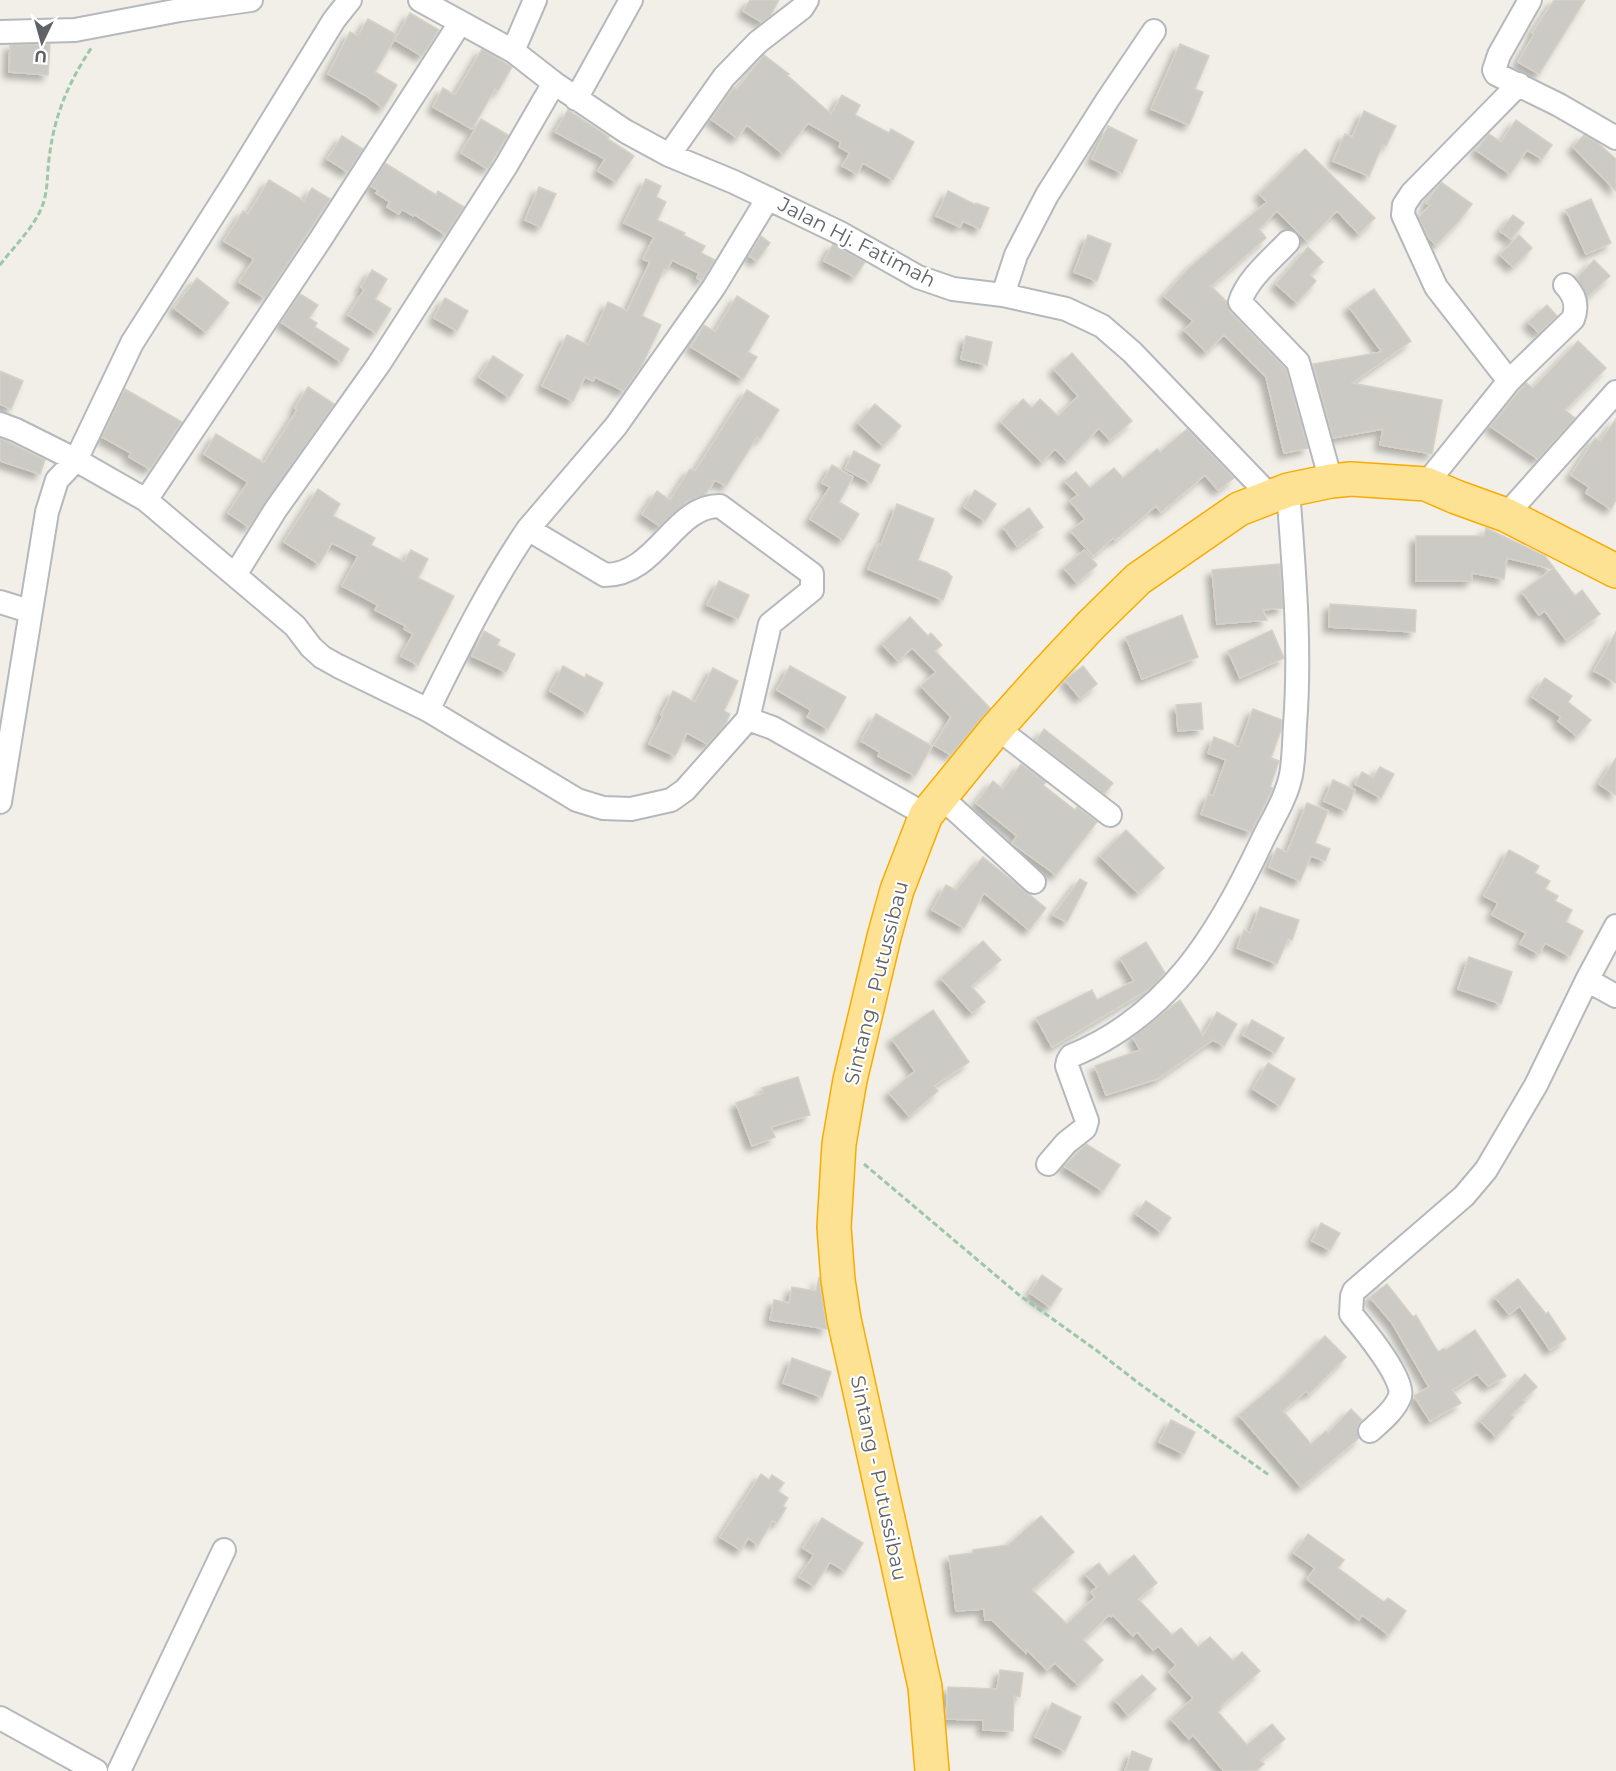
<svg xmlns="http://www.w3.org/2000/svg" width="1616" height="1771" font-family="Montserrat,sans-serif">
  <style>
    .building { fill: #cccac5; stroke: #d6d1c6; stroke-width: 1.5; filter: url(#shadow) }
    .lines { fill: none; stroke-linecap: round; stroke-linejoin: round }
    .minor-casing { stroke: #b5b8bc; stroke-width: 26 }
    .highway-casing { stroke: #f9ab00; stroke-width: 36 }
    .path { stroke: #9cc7a9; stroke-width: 3; stroke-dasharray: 6 3; stroke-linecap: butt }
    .minor { stroke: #fff; stroke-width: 22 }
    .highway { stroke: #fde293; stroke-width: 33 }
    .labels { text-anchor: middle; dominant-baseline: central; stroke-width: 4.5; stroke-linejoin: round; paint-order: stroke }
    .street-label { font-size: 20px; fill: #5f6368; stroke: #fff }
  </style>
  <defs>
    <filter id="shadow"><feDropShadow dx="-5.5" dy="5.5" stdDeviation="3" flood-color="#0004"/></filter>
  </defs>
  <rect width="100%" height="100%" fill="#f1efe8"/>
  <!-- building -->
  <path class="building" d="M750 0H779L770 16 762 22 743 11Z
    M1554 0H1585L1539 74 1518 62 1534 34 1532 33Z
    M410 13 439 30 422 56 395 40Z
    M368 19 397 35 375 72 397 85 383 108 365 95 328 74 350 32 358 36Z
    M50 44 48 75 9 72 10 45Z
    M1180 44 1209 56 1195 89 1203 92 1189 125 1151 109Z
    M482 49 512 67 498 91 495 89 472 129 433 107 443 88 455 95Z
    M764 55 789 74 787 75 831 114 842 95 860 105 855 115 889 133 891 129 914 142 893 180 863 163 857 174 842 166 850 153 839 147 841 142 808 123 783 154 747 125 737 138 711 119 734 87 737 89Z
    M568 110 609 137 608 139 634 156 616 182 598 171 605 159 555 132Z
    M1364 111 1396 126 1386 146 1383 144 1369 176 1333 161 1345 134 1352 137Z
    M481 119 508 135 488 169 461 153Z
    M1516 120 1552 145 1542 159 1527 150 1510 174 1476 150 1489 134 1501 142Z
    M1108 126 1137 140 1122 173 1092 159Z
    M1584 135 1598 143 1616 159V191L1573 147Z
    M342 136 363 149 348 172 327 159Z
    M1305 149 1375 218 1359 234 1337 211 1307 241 1277 211 1259 229 1266 238 1211 286 1227 302 1230 311 1286 369 1308 448 1284 453 1266 377 1224 335 1206 352 1184 330 1193 321 1164 296 1189 268 1267 202 1259 194Z
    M385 163 436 195 438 191 464 207 446 235 414 214 413 216 402 209 399 214 387 207 390 202 376 193 379 191 371 186Z
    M646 179 661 186 656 197 666 202 657 220 685 233 683 235 705 246 701 253 715 260 702 280 697 278 699 273 672 260 667 270 664 269 642 316 661 325 642 365 624 391 595 377 593 381 585 377 573 401 542 386 567 335 588 345 608 302 627 311 650 262 643 259 654 237 624 223Z
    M269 180 304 201 312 188 330 199 265 298 239 282 254 259 224 241 243 211 248 214Z
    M1441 182 1472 204 1459 221 1436 245 1428 237 1419 217 1430 205 1426 203Z
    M539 187 556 194 541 227 525 220Z
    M948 191 976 205V203L989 208 980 229 963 221 960 227 936 216Z
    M1591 199 1611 243 1586 254 1566 210Z
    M1513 215 1524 223 1511 239 1500 231Z
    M1088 235 1111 244 1097 281 1074 272Z
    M1519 235 1532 248 1513 267 1500 255Z
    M761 236 770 243 757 261 749 256Z
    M833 244 865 262 855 277 824 261Z
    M1308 247 1323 262 1310 275 1316 281 1297 303 1276 284Z
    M1594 260 1610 276 1587 297 1577 278Z
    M372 270 387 279 375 299 391 309 376 333 348 315 364 290 361 287Z
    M197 278 229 303 206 332 174 308Z
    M1374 289 1411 341 1352 383 1442 400 1432 454 1380 445 1383 429 1333 438 1313 364 1382 352 1349 307Z
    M300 294 318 305 309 318 317 323 315 327 349 349 341 362 281 322Z
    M737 296 769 316 748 352 757 357 743 379 691 347 704 325 715 332Z
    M445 298 468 311 457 331 434 318Z
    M1547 305 1557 316 1539 333 1528 322Z
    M966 336 992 342 987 365 961 359Z
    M1578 341 1606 368 1565 410 1575 418 1538 459 1490 426 1526 383 1533 388Z
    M1072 353 1132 421 1110 440 1099 428 1067 461 1055 449 1042 462 1001 422 1023 399 1032 408 1040 399 1058 416 1078 396 1054 369Z
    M493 356 523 375 509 397 479 377Z
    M0 371 23 381 11 409 0 404Z
    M308 387 334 404 249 527 228 513 248 482 204 454 216 434 264 463 297 410 295 408Z
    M125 389 182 422 150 469 129 457 131 453 102 437Z
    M747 390 779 410 760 439 757 437 726 486 715 480 705 495 692 500 690 499 660 526 642 514 657 491 670 500 690 469 695 471Z
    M875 404 901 426 883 446 858 423Z
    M1616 419V500L1611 509 1586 493 1589 487 1571 475 1595 438 1600 441Z
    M1187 429 1234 478 1218 490 1205 475 1161 512 1156 506 1115 540 1113 538 1093 556 1071 531 1085 519 1070 501 1078 495 1065 481 1076 472 1090 488 1114 468 1123 478 1157 449 1160 452Z
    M0 438 45 460 40 474 0 461Z
    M854 451 880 465 871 483 845 469Z
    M832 465 853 477 839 502 859 514 843 540 810 519 830 487 822 483Z
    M318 489 340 504 333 516 375 538 371 545 404 562 411 550 428 559 418 578 454 596 418 665 401 656 413 634 404 629 406 626 375 610 378 605 342 586 358 556 332 543 319 564 284 542Z
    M975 490 996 504 985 521 964 507Z
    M897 504 934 519 918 560 947 572 952 577 943 600 868 569 879 544 881 545Z
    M1029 508 1043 527 1017 546 1003 527Z
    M1486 528 1545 556 1575 596 1582 590 1600 614 1566 640 1545 611 1539 615 1522 592 1552 569 1507 558 1504 579 1472 573V581H1416V536H1484Z
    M1084 550 1097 565 1077 583 1064 568Z
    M1280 564 1283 608 1263 610 1267 620 1217 624 1212 570Z
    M719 581 749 595 738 619 707 605Z
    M1330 604 1416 610 1415 632 1329 627Z
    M1182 615 1198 657 1142 679 1126 637Z
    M910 617 928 636 931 633 942 645 935 651 990 708 951 755 934 745 951 717 921 686 936 672 912 648 898 661 882 644Z
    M1272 630 1284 658 1240 678 1228 651Z
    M484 631 500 640 497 645 515 654 506 672 472 656Z
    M1616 632V683L1594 671Z
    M563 666 585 678 586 674 603 683 587 713 550 691Z
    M790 666 846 697 828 729 807 717 811 710 777 690Z
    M1083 666 1097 684 1080 698 1065 680Z
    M713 668 738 681 724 711 730 714 725 725 708 744 687 733 675 756 649 744 663 716 661 715 673 691 695 702Z
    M1545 678 1572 696 1568 702 1591 720 1577 736 1558 721 1561 717 1532 697Z
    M1201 703 1203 729 1178 731 1176 705Z
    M1253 709 1282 720 1281 730 1271 758 1279 761 1270 787 1273 788 1251 832 1201 814 1208 795 1213 796 1226 760 1208 753 1214 737 1239 747Z
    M876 714 932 746 915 776 878 756 880 752 861 741Z
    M1044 729 1113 783 1104 794 1036 741Z
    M1616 758V795L1599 784Z
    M1021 764 1046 782 1043 785 1075 810 1077 807 1097 822 1056 875 1012 843 1017 836 976 803 993 781 1003 789Z
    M1380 767 1394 774 1381 798 1355 784 1362 772 1373 778Z
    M1333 780 1355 790 1346 811 1324 801Z
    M1307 803 1328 811 1315 843 1330 849 1325 861 1311 856 1300 881 1269 867 1277 848 1287 852Z
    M1126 830 1164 868 1138 893 1100 856Z
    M1509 850 1539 866 1535 873 1550 881 1545 889 1558 896 1555 901 1572 910 1566 922 1583 931 1570 956 1545 943 1539 954 1520 944 1526 933 1492 915 1498 903 1484 896Z
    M983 857 1046 908 1029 930 984 893 964 928 932 910 946 885 956 890Z
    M1080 879 1087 883 1067 922 1053 915Z
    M1260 907 1299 920 1292 940 1288 939 1277 964 1237 948 1244 930 1250 933Z
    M983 941 1001 960 971 986 985 1002 972 1013 941 978Z
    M1146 942 1165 973 1152 987 1052 1047 1036 1018 1092 990 1097 1000 1134 981 1120 958Z
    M1469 957 1512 972 1501 1004 1458 989Z
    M1180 1000 1203 1036 1217 1012 1237 1024 1224 1046 1213 1040 1157 1079 1106 1095 1095 1066 1140 1050 1133 1037Z
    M933 1010 969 1062 934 1086 938 1091 909 1116 889 1093 915 1071 892 1039Z
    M1252 1020 1284 1038 1275 1053 1243 1035Z
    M1268 1063 1295 1079 1280 1106 1253 1089Z
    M798 1077 810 1115 771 1127 775 1137 752 1146 736 1103 764 1093 762 1088Z
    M1086 1144 1120 1165 1103 1191 1064 1166Z
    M1146 1201 1171 1218 1161 1232 1136 1214Z
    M1321 1223 1340 1233 1330 1250 1312 1241Z
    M1042 1275 1062 1289 1050 1307 1030 1293Z
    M819 1277 827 1329 770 1320 774 1300 789 1303 792 1287 816 1291Z
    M1518 1279 1546 1314 1548 1312 1566 1339 1550 1350 1520 1306 1509 1314 1495 1297Z
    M1387 1284 1413 1317 1416 1315 1438 1352 1445 1348 1446 1350 1475 1330 1506 1376 1488 1386 1477 1374 1452 1390 1461 1403 1430 1421 1414 1396 1429 1387 1392 1323 1370 1297Z
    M1325 1336 1346 1357 1309 1394 1306 1391 1283 1411 1311 1444 1326 1431 1328 1433 1351 1409 1362 1420 1357 1427 1359 1438 1301 1487 1239 1415 1283 1378Z
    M792 1358 831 1372 822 1397 783 1383Z
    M1525 1374 1537 1387 1523 1400 1525 1402 1511 1415 1514 1417 1496 1437 1480 1421Z
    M1171 1420 1195 1432 1184 1454 1159 1442Z
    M761 1474 769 1480 772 1475 784 1483 778 1491 788 1498 783 1506 786 1508 777 1523 773 1520 758 1545 748 1538 741 1550 720 1537Z
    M1041 1516 1074 1552 1032 1590 1067 1624 1095 1597 1091 1592 1097 1587 1085 1574 1099 1563 1109 1576 1134 1555 1157 1583 1138 1599 1172 1635 1181 1628 1198 1647 1210 1637 1233 1661 1242 1652 1260 1671 1221 1706 1222 1708 1218 1712 1247 1745 1272 1724 1285 1739 1260 1760 1264 1764 1256 1771H1224L1193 1735 1189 1739 1171 1719 1193 1698 1169 1672 1176 1665 1158 1646 1153 1650 1137 1632 1133 1636 1113 1615 1111 1617 1109 1615 1083 1640 1103 1660 1078 1685 1055 1663 1047 1670 1026 1649V1653L992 1620H985L984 1609 956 1611 949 1556 973 1553V1550L1008 1545Z
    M822 1518 863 1543 845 1571 830 1562 814 1586 799 1577 814 1555 803 1548Z
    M1308 1534 1344 1560 1338 1568 1384 1602 1388 1598 1406 1611 1389 1635 1362 1615 1359 1620 1307 1579 1315 1568 1294 1553Z
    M1000 1670 1023 1673 1020 1697 1014 1696 1013 1731 983 1730V1720L946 1719 948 1687 997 1689Z
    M1142 1675 1156 1689 1128 1715 1115 1700Z
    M1052 1703 1081 1717 1065 1751 1035 1737Z
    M1132 1751 1152 1759 1148 1771H1125Z"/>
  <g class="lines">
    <defs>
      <path id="minor" d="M420 0 513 51 554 83 625 131 669 155 734 182 842 234 918 277 953 289 1003 295 1066 309 1102 326 1132 352 1270 496
        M1530 0 1499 55 1494 70 1496 74 1559 105 1616 138
        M0 32 75 30 180 10 251 0
        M513 51 535 0
        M576 99 631 0
        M669 155 724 77 758 42 802 8 807 0
        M1288 242C1272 259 1247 279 1240 302L1298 362 1331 481
        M1003 295 1016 255 1047 195 1108 99 1154 31
        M1509 381 1436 287 1403 215 1404 205 1412 193 1519 84
        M0 424 16 430 76 460 146 500 295 626 311 647 322 657 338 666 428 710 577 800 603 808 631 809 671 800 685 790 748 719 773 728 926 815
        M1426 484 1509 381 1573 319C1578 306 1575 295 1565 285
        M146 500 320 240 460 23
        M1506 515 1616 392
        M528 529 605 575C657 575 674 505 720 506L812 574V590L770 624 748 719
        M235 575 276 509 379 364 506 166 554 83
        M0 602 29 611
        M428 710C459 648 489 586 528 529L616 426 714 287 768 198
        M997 728 1110 815
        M940 796 1034 882
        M0 802 47 512 57 480 76 460 132 343 235 181 334 20 350 0
        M1587 980 1616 996
        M1048 1164 1066 1143 1085 1128 1087 1121 1067 1066 1068 1061 1071 1056C1169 1016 1219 933 1262 841 1272 820 1286 799 1291 775 1294 759 1294 742 1295 725 1301 647 1294 569 1288 490
        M1370 1431C1381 1421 1395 1410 1400 1396 1406 1380 1362 1327 1351 1314L1352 1296 1354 1291 1464 1196 1486 1170 1536 1085 1587 980 1616 926
        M0 1718 96 1771
        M119 1771 224 1550"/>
      <path id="highway" d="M932 1771 925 1687 844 1319 838 1280 834 1227 839 1144 850 1080 884 937 897 890 926 815 997 728 1048 671 1091 625 1138 579 1239 509 1288 490 1331 481 1351 479 1426 484 1456 497 1506 515 1616 571"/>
    </defs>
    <!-- minor casing -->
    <use href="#minor" class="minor-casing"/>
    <!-- highway casing -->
    <use href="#highway" class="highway-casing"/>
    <!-- path -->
    <path class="path" d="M0 265C14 246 35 227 43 204 48 189 47 175 49 159 54 116 68 83 92 47
      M864 1164 1019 1295 1096 1350 1141 1385 1269 1475"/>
    <!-- minor -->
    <use href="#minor" class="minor"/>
    <!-- highway -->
    <use href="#highway" class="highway"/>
  </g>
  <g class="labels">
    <!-- street labels -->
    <g class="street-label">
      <text transform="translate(857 242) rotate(27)">Jalan Hj. Fatimah</text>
      <text transform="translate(876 983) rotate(-76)">Sintang - Putussibau</text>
      <text transform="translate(879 1478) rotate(78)">Sintang - Putussibau</text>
    </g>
  </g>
  <!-- north arrow -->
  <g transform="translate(42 42) rotate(185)" stroke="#ffffff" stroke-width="4.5" paint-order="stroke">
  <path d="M0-4.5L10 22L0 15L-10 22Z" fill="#5f6368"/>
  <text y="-9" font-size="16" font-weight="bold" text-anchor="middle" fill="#5f6368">U</text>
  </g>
</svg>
